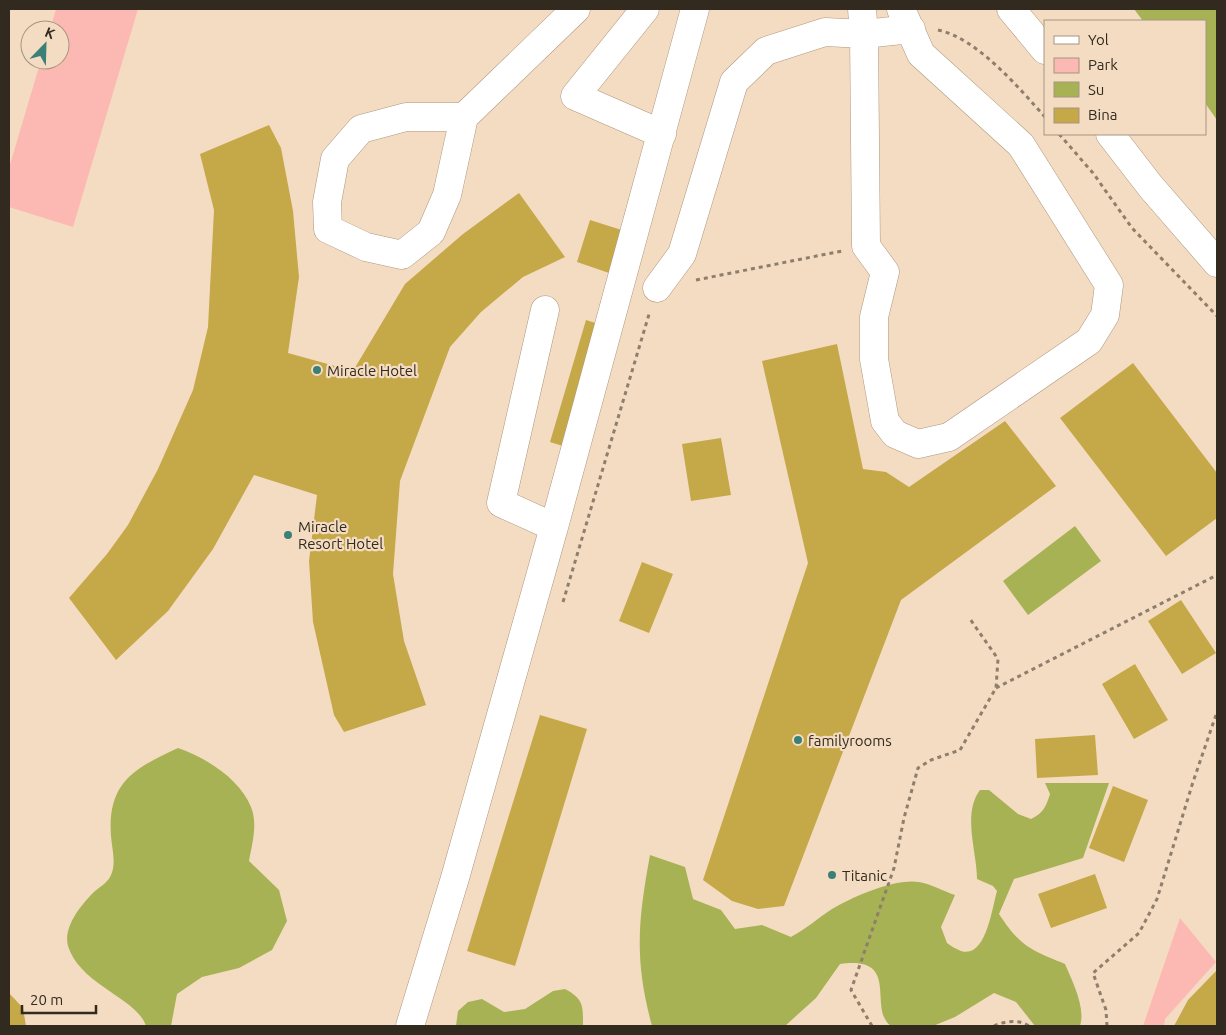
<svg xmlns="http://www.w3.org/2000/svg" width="1226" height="1035" font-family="Ubuntu,sans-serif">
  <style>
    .green { fill: #fcb8b2 }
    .water { fill: #a7b254 }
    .building { fill: #c5a848 }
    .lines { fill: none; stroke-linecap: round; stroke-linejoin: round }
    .minor-casing { stroke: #ae977f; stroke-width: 29 }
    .path { stroke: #8e7e6c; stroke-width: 3; stroke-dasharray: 4 4; stroke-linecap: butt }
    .minor { stroke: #fff; stroke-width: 28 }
    .poi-dot { fill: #3b8076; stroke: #f4dcc2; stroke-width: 2 }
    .labels { text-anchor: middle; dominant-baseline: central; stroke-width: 4.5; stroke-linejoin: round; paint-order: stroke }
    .poi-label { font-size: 15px; fill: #32291f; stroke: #f4dcc2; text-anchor: start }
  </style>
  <rect width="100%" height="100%" fill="#f4dcc2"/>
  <!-- green -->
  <path class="green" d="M56 9H138L73 227 9 207V168L41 60H60V30H50Z
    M1180 918 1216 962 1165 1019 1164 1026H1143Z"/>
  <!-- water -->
  <path class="water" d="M1134 9H1217V120L1205 103V21H1143Z
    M1075 526 1101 561 1028 615 1003 581Z
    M178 748C205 757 240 779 251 807 258 824 252 844 249 861L279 890 287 921 272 950 239 968 202 977 177 994 171 1026H146C137 998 80 985 68 946 63 927 81 905 93 893 98 888 107 883 110 877 117 864 112 850 111 836 107 782 135 768 178 748Z
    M1045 783H1109L1083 858 1014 879 999 914C1020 946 1030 950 1065 964 1072 981 1086 1007 1080 1026H1035L1016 1002 994 993 955 1017 933 1026H891C867 1009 902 955 840 964L816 998 785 1026H652C634 960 638 921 650 855L685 867 693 899 721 910 735 929 762 925 791 937C806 929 818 918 832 909 852 897 895 878 919 882 931 884 943 891 955 895L941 927 947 943C951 946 956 949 961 951 986 959 992 908 997 891L993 886 977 879C977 852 962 814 980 790H989L1018 814 1031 819C1043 813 1046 807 1050 794Z
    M565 989C584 999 583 1006 583 1026H456L458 1011 468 1002 482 999 504 1012 525 1009 553 991Z"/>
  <!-- building -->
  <path class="building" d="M269 125 281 148 293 211 299 277 288 353 353 371 405 284 463 234 519 193 565 257 523 277 481 312 450 347 400 481 393 574 404 641 426 705 344 732 334 715 313 622 309 561 317 495 254 475 213 549 168 611 116 660 69 598 107 554 128 525 158 469 193 390 208 327 214 210 200 154Z
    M590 220 628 232 615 275 577 262Z
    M586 320 605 326 569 448 550 442Z
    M837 344 863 469 886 472 909 487 1005 421 1056 486 901 600 784 906 758 909 732 901 703 880 808 563 762 361Z
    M1133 363 1217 473V518L1166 556 1060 418Z
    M721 438 731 495 691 501 682 444Z
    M642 562 673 574 649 633 619 621Z
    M1181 600 1216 653 1182 674 1148 621Z
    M1135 664 1168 720 1134 739 1102 684Z
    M540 715 587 729 515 966 467 951Z
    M1095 735 1098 775 1037 778 1035 739Z
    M1113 786 1148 800 1124 862 1089 848Z
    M1095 874 1107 908 1051 928 1038 894Z
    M1217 970V1026H1174L1188 1000Z
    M9 993 23 1008 26 1026H9Z"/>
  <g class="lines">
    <defs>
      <path id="minor" d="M645 9 575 96 662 134
        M862 9 864 34 866 246 885 272 874 317V359L885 421 895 434 918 444 949 437 1089 341 1105 315 1109 285 1021 145 921 54 901 9
        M1011 9 1045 50
        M464 117H406L361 129 335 159 327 202 328 229 366 247 402 255 431 232 447 195 464 117 576 9
        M1110 134 1151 187 1217 263
        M657 288 682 254 734 82 766 51 825 32 864 34 911 29
        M545 310 501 503 554 527 695 9
        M410 1026 455 878 554 527"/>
    </defs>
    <!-- minor casing -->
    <use href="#minor" class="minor-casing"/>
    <!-- path -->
    <path class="path" d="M938 30C977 38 1019 88 1045 117
      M1059 134 1093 173 1132 228 1217 316
      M696 280 842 251
      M563 602 650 311
      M996 688 1217 575
      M872 1026 851 990 894 868 904 818 918 768 931 760 960 750 996 688 998 659 970 619
      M994 1026C1004 1021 1019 1019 1029 1026
      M1107 1026 1106 1010 1093 973 1139 933 1157 899 1193 782 1217 712"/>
    <!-- minor -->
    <use href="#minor" class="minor"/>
  </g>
  <!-- markers -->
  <g class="poi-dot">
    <circle cx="317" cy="370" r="5"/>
    <circle cx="288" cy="535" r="5"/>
    <circle cx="798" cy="740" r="5"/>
    <circle cx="832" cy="875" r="5"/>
  </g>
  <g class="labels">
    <!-- poi labels -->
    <g class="poi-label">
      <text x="327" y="370">Miracle Hotel</text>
      <text x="298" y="526">Miracle<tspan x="298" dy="17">Resort Hotel</tspan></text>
      <text x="808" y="740">familyrooms</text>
      <text x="842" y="875">Titanic</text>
    </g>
  </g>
  <!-- border -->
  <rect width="1226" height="1035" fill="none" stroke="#32291f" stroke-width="20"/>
  <!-- legend -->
  <rect x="1044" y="20" width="162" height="115" fill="#f4dcc2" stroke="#a69481"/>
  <rect x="1054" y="36" width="25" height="8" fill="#ffffff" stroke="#a69481"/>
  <text x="1088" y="45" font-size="15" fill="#32291f">Yol</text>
  <rect x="1054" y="58" width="25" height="15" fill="#fcb8b2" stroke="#a69481"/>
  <text x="1088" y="70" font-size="15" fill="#32291f">Park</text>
  <rect x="1054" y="82" width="25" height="15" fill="#a7b254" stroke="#a69481"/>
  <text x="1088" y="95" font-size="15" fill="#32291f">Su</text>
  <rect x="1054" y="108" width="25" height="15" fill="#c5a848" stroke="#a69481"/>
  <text x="1088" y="120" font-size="15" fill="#32291f">Bina</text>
  <!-- north arrow -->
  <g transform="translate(45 45) rotate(23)"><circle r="24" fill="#f4dcc2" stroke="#a69481"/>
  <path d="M0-4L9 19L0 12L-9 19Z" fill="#3b8076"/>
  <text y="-8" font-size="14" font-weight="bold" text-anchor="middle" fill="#32291f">K</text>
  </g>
  <!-- scale -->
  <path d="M22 1005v8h74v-8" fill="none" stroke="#32291f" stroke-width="2.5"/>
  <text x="30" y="1005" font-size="15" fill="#32291f" stroke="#f4dcc2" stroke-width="4" paint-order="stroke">20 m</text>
</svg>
